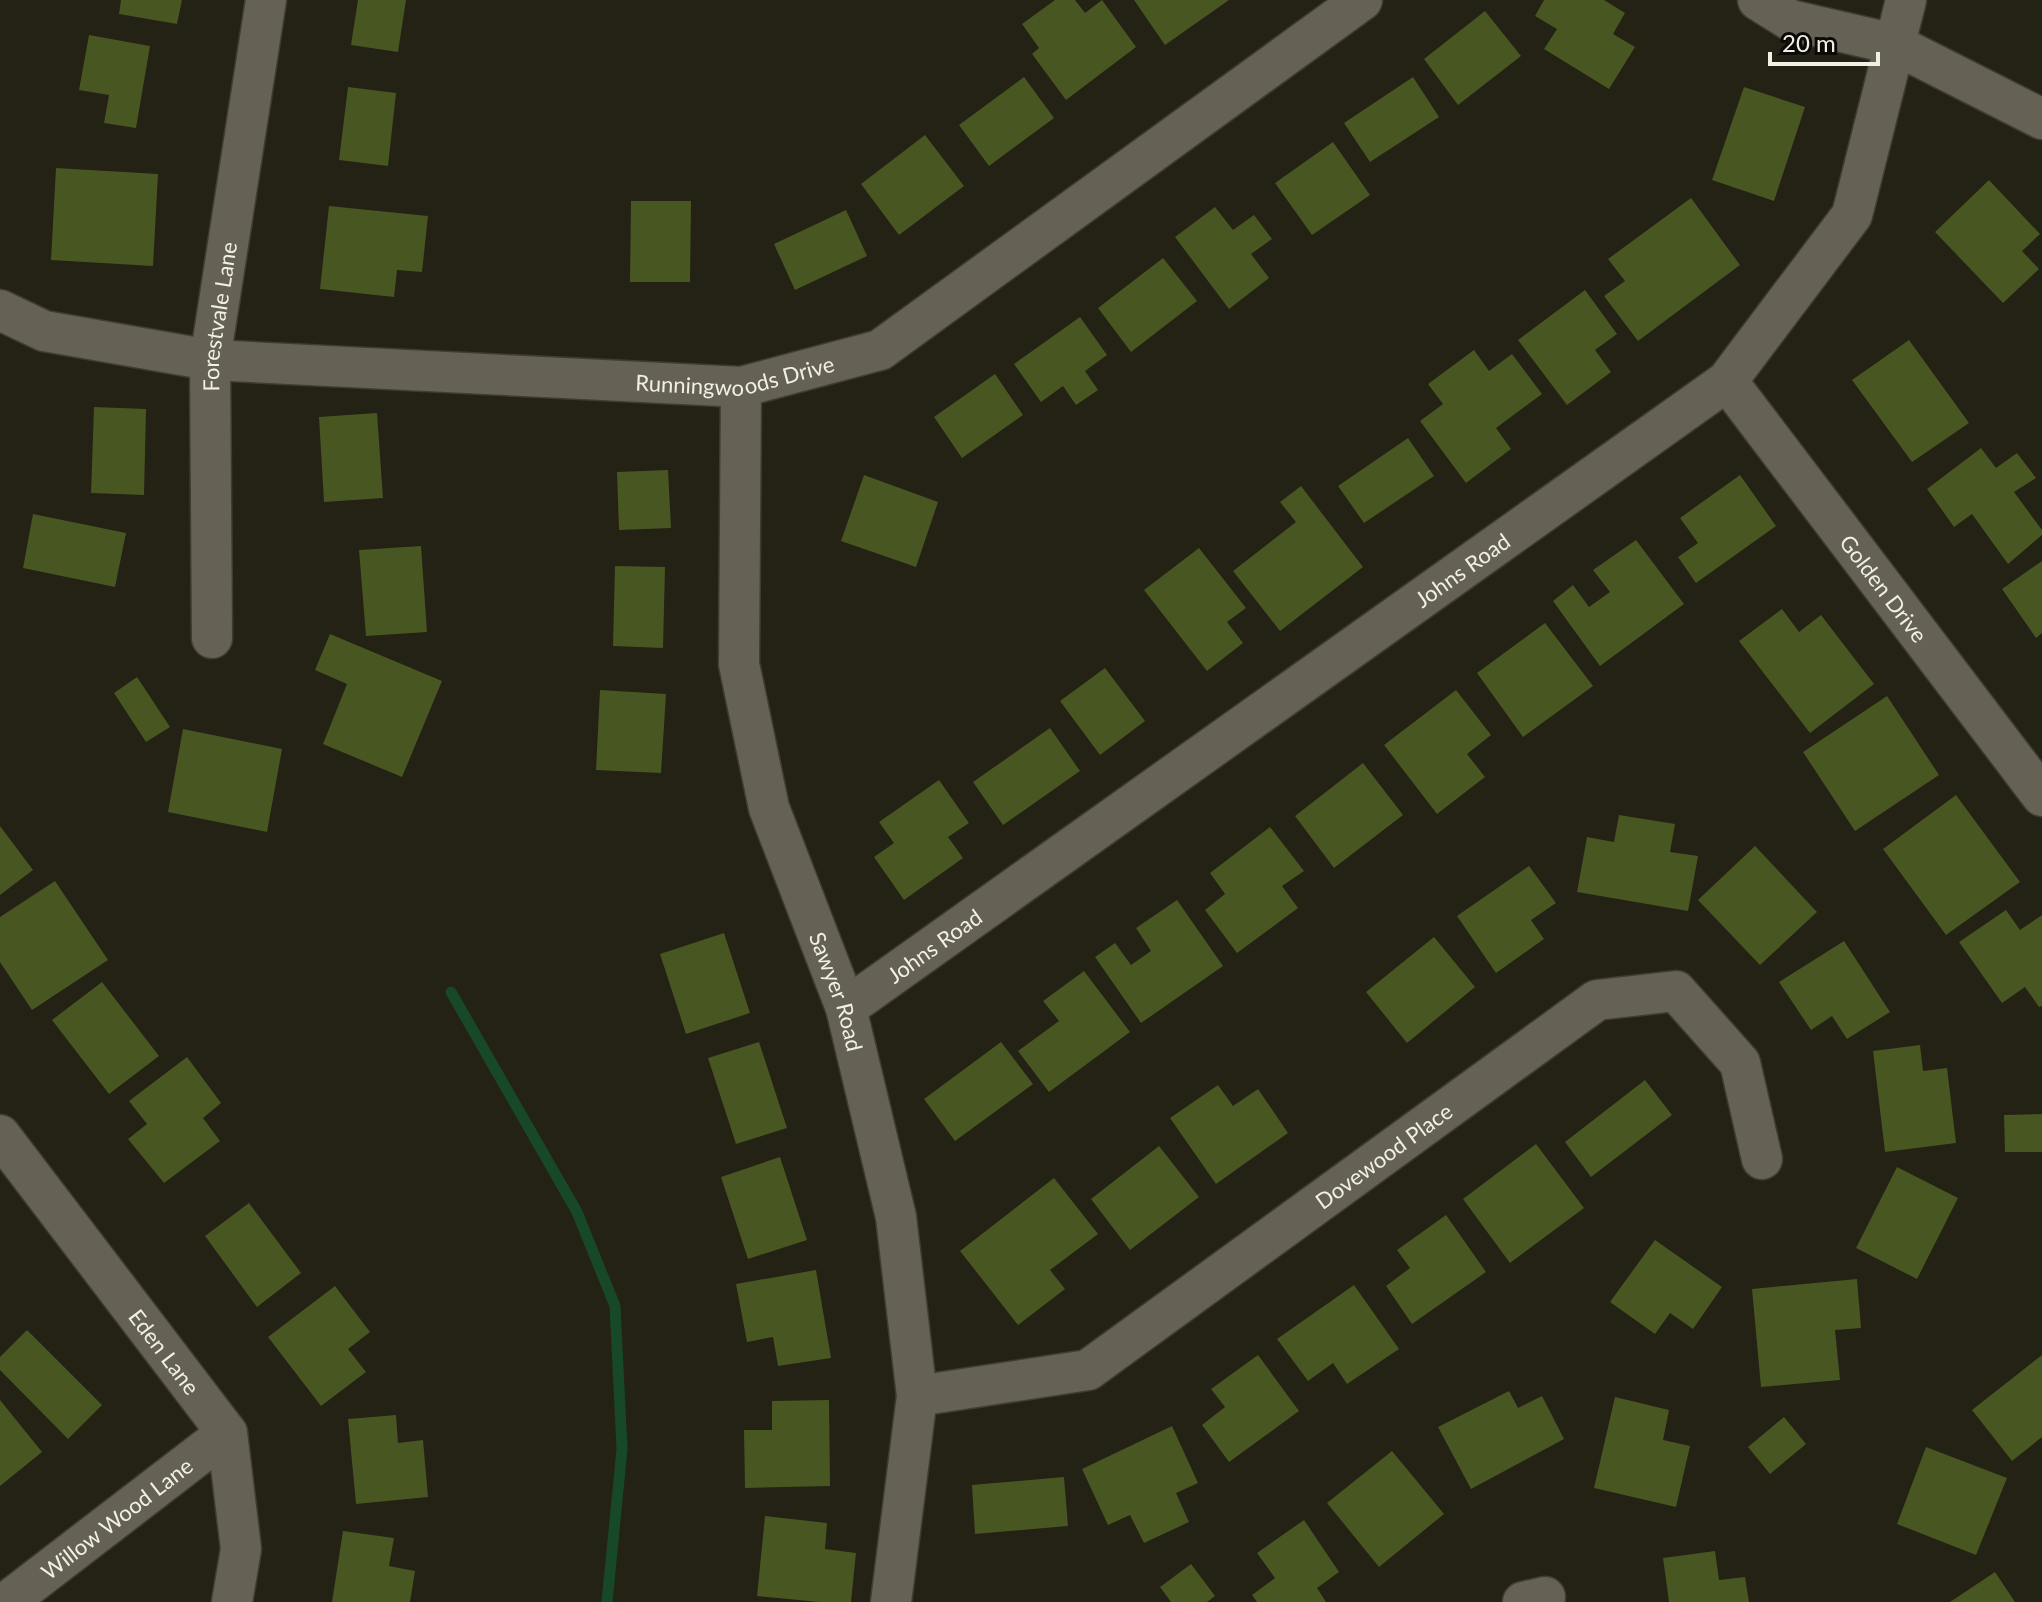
<svg xmlns="http://www.w3.org/2000/svg" width="2042" height="1602" font-family="Lato,sans-serif">
  <style>
    .lines { fill: none; stroke-linecap: round; stroke-linejoin: round }
    .stream { stroke: #174929; stroke-width: 11 }
    .building { fill: #485622 }
    .minor-casing { stroke: #403c34; stroke-width: 43 }
    .minor { stroke: #656154; stroke-width: 40 }
    .labels { text-anchor: middle; dominant-baseline: central; stroke-width: 6; stroke-linejoin: round; paint-order: stroke }
    .street-label { font-size: 22px; fill: #f1efe7; stroke: #0c0a06 }
  </style>
  <rect width="100%" height="100%" fill="#242115"/>
  <g class="lines">
    <!-- stream -->
    <path class="stream" d="M451 992 577 1212 615 1306 622 1449 607 1602"/>
  </g>
  <!-- building -->
  <path class="building" d="M121 0H182L177 24 119 14Z
    M358 0H406L398 52 351 45Z
    M1055 0H1075L1085 13 1102 0 1136 47 1066 100 1032 54 1039 48 1022 24Z
    M1134 0H1229L1165 45Z
    M1544 0H1604L1625 13 1613 34 1635 47 1609 89 1544 49 1557 29 1535 16Z
    M1485 11 1521 56 1458 105 1424 59Z
    M89 35 150 46 136 128 104 123 109 95 79 90Z
    M1024 77 1054 118 989 166 959 125Z
    M1413 77 1439 117 1370 162 1344 123Z
    M348 87 396 93 388 166 339 160Z
    M1744 87 1805 107 1774 201 1712 180Z
    M925 135 964 186 899 235 861 184Z
    M1333 142 1370 195 1312 235 1275 183Z
    M56 168 158 174 153 266 51 260Z
    M1989 180 2040 234 2022 251 2039 269 2003 303 1935 232Z
    M1691 198 1740 265 1638 341 1604 296 1625 281 1608 259Z
    M631 201H691L690 282H630Z
    M329 206 428 216 422 272 397 270 394 297 320 289Z
    M1215 207 1233 230 1254 215 1272 239 1251 254 1269 278 1229 309 1175 237Z
    M846 210 867 256 795 290 774 244Z
    M1163 258 1197 301 1131 352 1098 308Z
    M1585 290 1617 334 1595 350 1611 372 1567 405 1518 340Z
    M1080 317 1107 355 1085 371 1098 390 1076 405 1063 386 1041 402 1014 364Z
    M1909 340 1969 423 1912 462 1852 380Z
    M1474 350 1489 371 1512 354 1542 394 1496 428 1511 449 1466 483 1420 421 1443 404 1428 384Z
    M995 374 1023 415 962 458 934 417Z
    M94 407 146 409 144 495 91 493Z
    M377 413 383 498 324 502 319 417Z
    M1408 438 1434 476 1364 523 1338 486Z
    M1981 448 1996 468 2017 453 2036 478 2014 492 2042 530V535L2008 564 1972 514 1954 527 1927 489Z
    M668 470 671 528 619 530 617 472Z
    M864 475 938 502 916 567 841 541Z
    M1740 475 1776 526 1696 583 1678 557 1698 543 1680 518Z
    M1301 486 1363 567 1280 631 1233 571 1296 522 1280 502Z
    M33 514 126 533 115 587 23 568Z
    M1636 540 1684 604 1600 666 1553 601 1573 585 1589 607 1610 592 1593 570Z
    M421 546 427 632 366 636 359 550Z
    M1199 548 1246 608 1227 622 1243 643 1207 671 1144 590Z
    M2042 561V633L2036 638 2002 589Z
    M615 566 665 567 663 648 613 646Z
    M1782 609 1799 632 1821 615 1874 684 1810 733 1739 641Z
    M1545 623 1593 686 1523 737 1477 673Z
    M330 634 442 681 402 777 323 744 347 684 315 670Z
    M1105 668 1145 721 1100 755 1060 701Z
    M137 677 170 727 146 742 114 693Z
    M600 690 666 694 661 773 596 770Z
    M1456 690 1491 735 1467 754 1485 777 1437 814 1384 745Z
    M1887 696 1939 775 1855 831 1803 752Z
    M1050 728 1080 771 1003 825 973 782Z
    M183 729 282 749 267 832 168 812Z
    M1363 763 1403 815 1334 868 1295 816Z
    M939 780 969 823 948 837 963 858 904 900 874 857 894 843 879 822Z
    M1956 795 2020 882 1946 935 1883 849Z
    M1619 815 1675 824 1670 852 1698 856 1688 911 1577 892 1587 837 1614 842Z
    M0 826 33 870 0 895Z
    M1270 827 1304 871 1282 886 1298 908 1237 953 1205 910 1225 894 1210 873Z
    M1755 846 1817 912 1760 965 1698 900Z
    M1529 866 1556 903 1531 920 1544 939 1496 973 1457 916Z
    M55 881 108 960 32 1010 0 962V917Z
    M1177 900 1223 966 1141 1023 1095 957 1115 943 1131 965 1151 951 1136 928Z
    M2006 910 2020 930 2042 915V1006L2039 1007 2025 987 2002 1003 1959 942Z
    M724 933 750 1013 686 1034 660 954Z
    M1434 937 1475 987 1407 1043 1366 992Z
    M1844 941 1890 1012 1847 1039 1832 1016 1811 1030 1779 982Z
    M1084 971 1130 1032 1049 1092 1018 1051 1059 1021 1043 1001Z
    M102 982 159 1056 109 1094 52 1020Z
    M759 1042 787 1128 736 1144 708 1058Z
    M1001 1042 1033 1084 955 1141 924 1099Z
    M1920 1045 1923 1071 1947 1068 1956 1143 1885 1152 1873 1051Z
    M187 1057 221 1103 203 1118 220 1141 164 1183 128 1139 147 1124 129 1101Z
    M1645 1080 1672 1115 1591 1177 1565 1142Z
    M1218 1085 1233 1106 1258 1089 1288 1133 1216 1184 1170 1118Z
    M2042 1114V1152H2005L2004 1115Z
    M1536 1144 1584 1208 1510 1263 1463 1199Z
    M1159 1146 1199 1197 1130 1250 1091 1199Z
    M780 1157 807 1240 748 1259 721 1177Z
    M1897 1167 1958 1198 1917 1279 1856 1248Z
    M1054 1178 1098 1234 1050 1270 1065 1289 1018 1325 960 1251Z
    M249 1203 301 1273 257 1307 205 1236Z
    M1446 1215 1486 1272 1412 1324 1386 1286 1410 1268 1397 1250Z
    M1655 1240 1722 1287 1693 1329 1670 1313 1655 1334 1610 1302Z
    M816 1270 831 1358 778 1366 773 1337 747 1342 736 1284Z
    M1857 1279 1861 1328 1835 1330 1840 1380 1761 1387 1752 1289Z
    M1354 1285 1399 1349 1347 1384 1333 1363 1308 1381 1277 1339Z
    M335 1286 370 1332 348 1349 366 1372 321 1406 268 1337Z
    M27 1330 102 1405 68 1439 0 1370V1357Z
    M1258 1355 1299 1411 1229 1462 1202 1425 1225 1407 1211 1389Z
    M2042 1355V1437L2012 1461 1972 1410Z
    M1509 1391 1518 1408 1542 1396 1564 1439 1471 1489 1438 1427Z
    M1615 1397 1669 1410 1663 1440 1690 1446 1676 1507 1594 1488Z
    M0 1400 42 1452 0 1486Z
    M829 1400 830 1486 745 1488 744 1430H772V1401Z
    M396 1415 398 1443 423 1440 428 1497 356 1504 348 1419Z
    M1784 1417 1806 1444 1770 1474 1748 1447Z
    M1172 1426 1198 1483 1176 1493 1189 1522 1144 1543 1130 1515 1108 1525 1082 1469Z
    M1926 1447 2007 1478 1976 1555 1897 1524Z
    M1392 1451 1444 1514 1379 1567 1327 1503Z
    M1064 1477 1068 1526 975 1534 972 1485Z
    M765 1516 827 1523 825 1549 856 1553 851 1602H819L757 1596Z
    M1304 1520 1339 1572 1317 1588 1326 1602H1257L1252 1595 1275 1578 1257 1553Z
    M343 1531 394 1538 389 1566 415 1571 410 1602H332Z
    M1715 1551 1719 1580 1745 1577 1749 1602H1669L1663 1558Z
    M1191 1564 1215 1596 1207 1602H1171L1160 1587Z
    M1995 1572 2015 1602H1950Z"/>
  <g class="lines">
    <defs>
      <g id="minor">
        <path d="M1758 0 1790 20 1894 44 2042 119"/>
        <path id="s1" d="M0 310 44 331 210 360 741 387 880 350 1362 0"/>
        <path id="s2" d="M1727 381 2042 796"/>
        <path id="s3" d="M741 387 739 664 769 808 846 1008 896 1217 917 1396 891 1602"/>
        <path id="s4" d="M212 638 210 360 266 0"/>
        <path id="s5" d="M846 1008 1727 381 1852 215 1906 0"/>
        <path id="s6" d="M0 1135 227 1433 241 1549 232 1602"/>
        <path id="s7" d="M917 1396 1088 1370 1597 1000 1676 991 1740 1063 1762 1159"/>
        <path id="s8" d="M7 1602 227 1433"/>
        <path d="M1523 1602 1545 1597"/>
      </g>
    </defs>
    <!-- minor casing -->
    <use href="#minor" class="minor-casing"/>
    <!-- minor -->
    <use href="#minor" class="minor"/>
  </g>
  <g class="labels">
    <!-- street labels -->
    <g class="street-label">
      <text stroke="none"><textPath href="#s4" startOffset="322">Forestvale Lane</textPath></text>
      <text stroke="none"><textPath href="#s1" startOffset="744">Runningwoods Drive</textPath></text>
      <text stroke="none"><textPath href="#s5" startOffset="756">Johns Road</textPath></text>
      <text stroke="none"><textPath href="#s2" startOffset="260">Golden Drive</textPath></text>
      <text stroke="none"><textPath href="#s5" startOffset="108">Johns Road</textPath></text>
      <text stroke="none"><textPath href="#s3" startOffset="620">Sawyer Road</textPath></text>
      <text stroke="none"><textPath href="#s7" startOffset="538">Dovewood Place</textPath></text>
      <text stroke="none"><textPath href="#s6" startOffset="272">Eden Lane</textPath></text>
      <text stroke="none"><textPath href="#s8" startOffset="138">Willow Wood Lane</textPath></text>
    </g>
  </g>
  <!-- scale -->
  <path d="M1770 52v12h108v-12" fill="none" stroke="#f1efe7" stroke-width="4"/>
  <text x="1782" y="52" font-size="24" fill="#f1efe7" stroke="#0c0a06" stroke-width="6" paint-order="stroke">20 m</text>
</svg>
